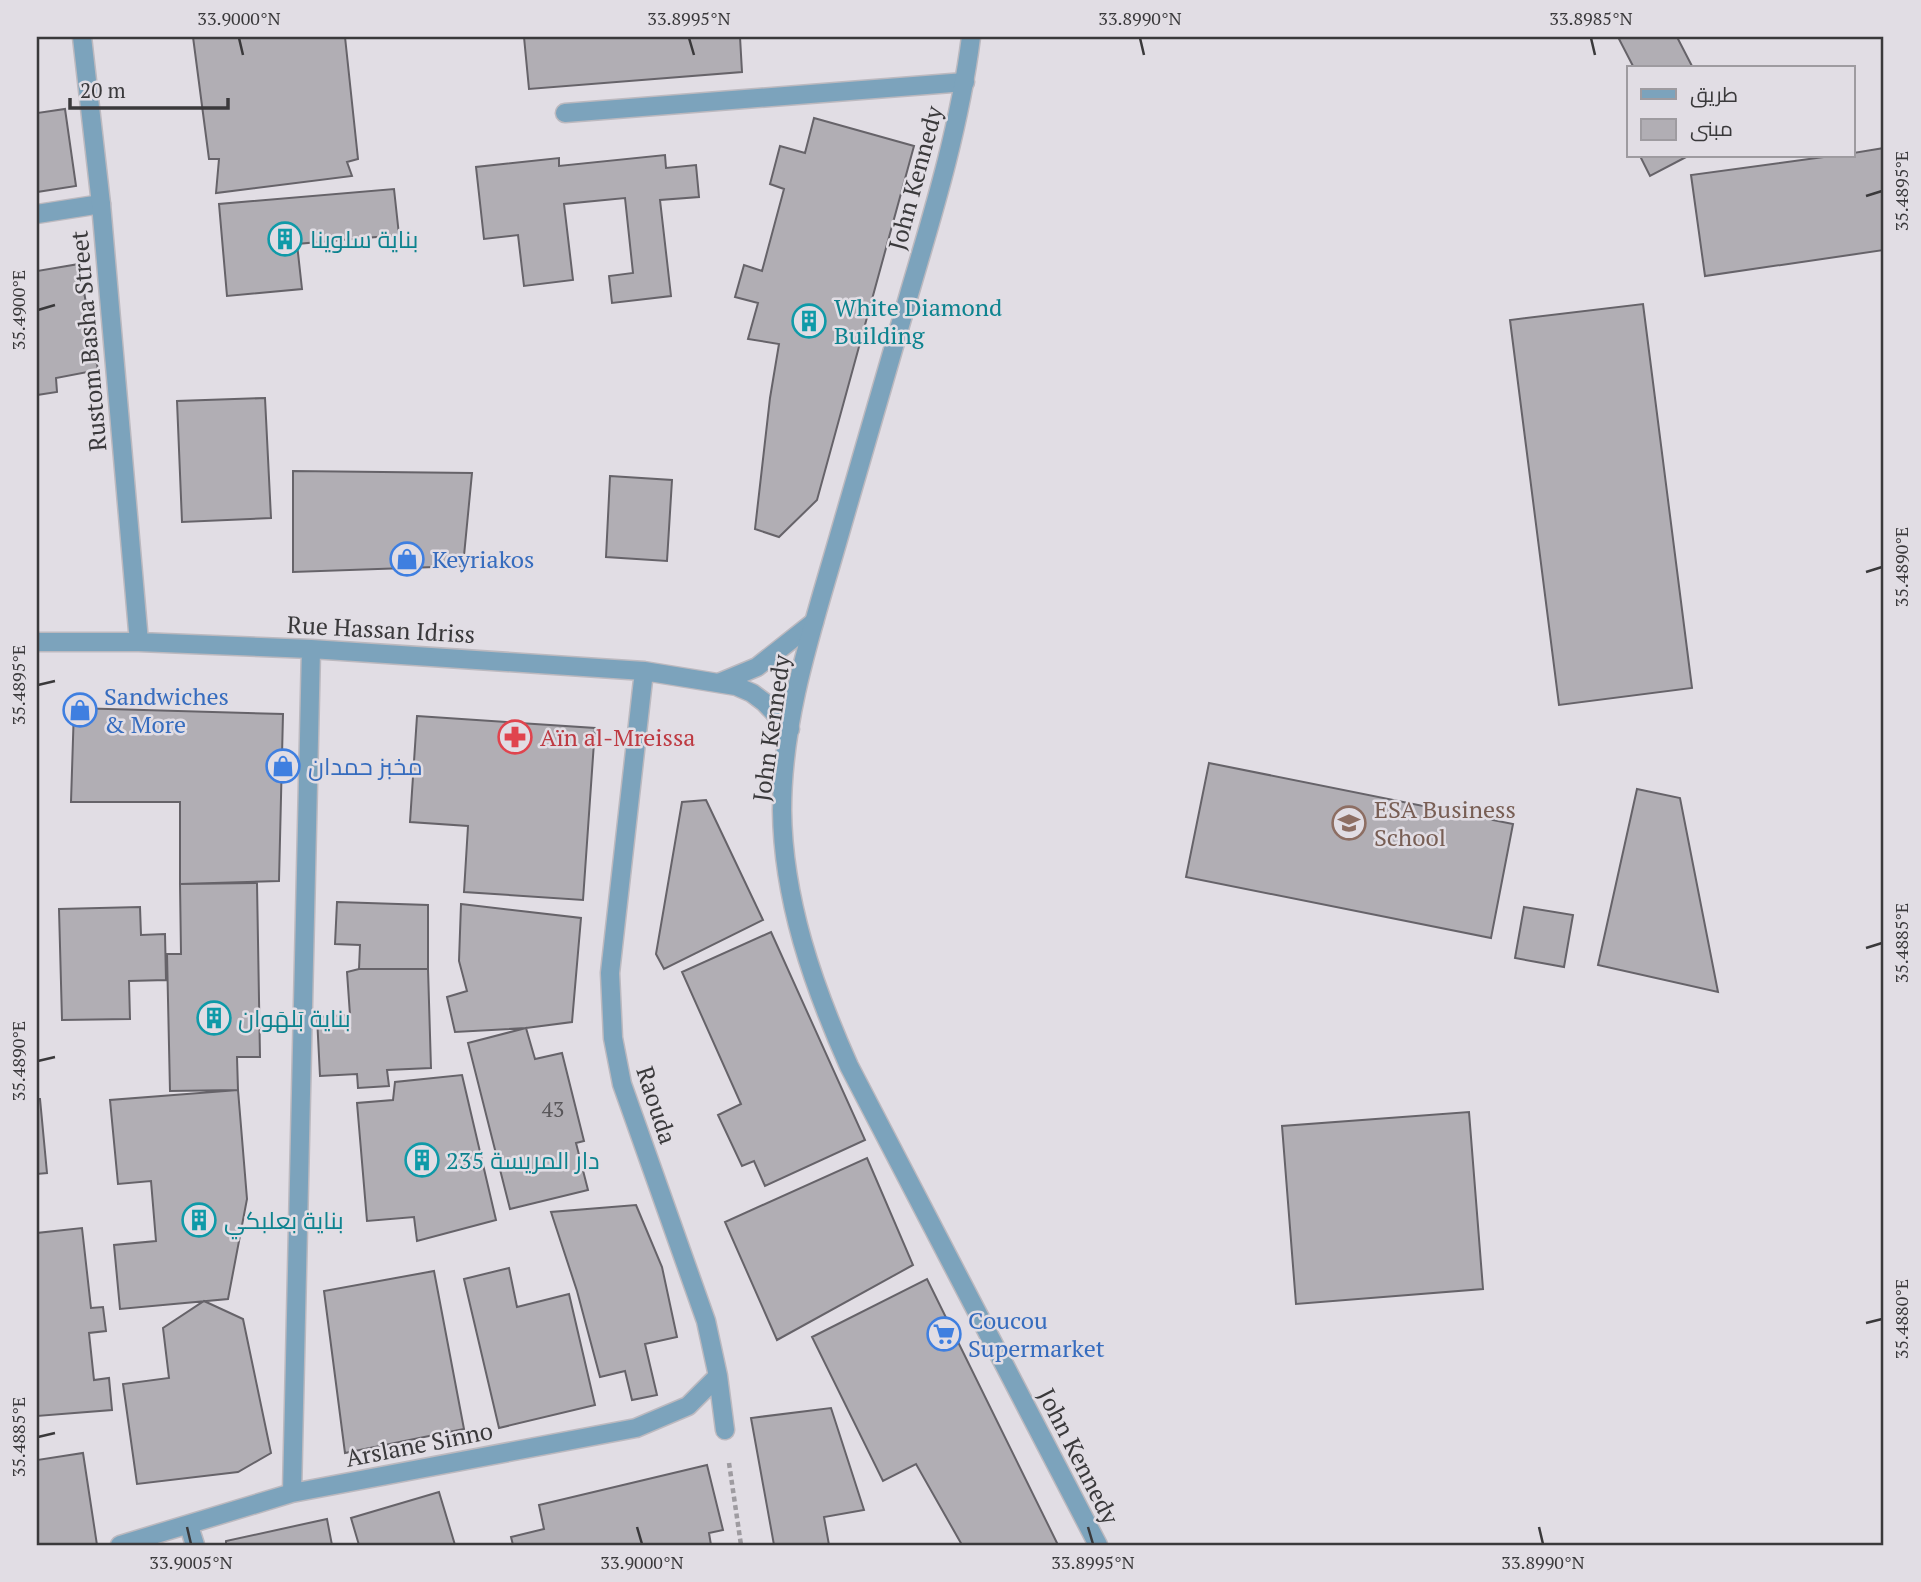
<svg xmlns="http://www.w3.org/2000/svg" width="1921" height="1582" font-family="'PT Serif',Cairo,serif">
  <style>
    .building { fill: #b1aeb4; stroke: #666369; stroke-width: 2 }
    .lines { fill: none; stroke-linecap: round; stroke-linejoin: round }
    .service-casing { stroke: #bcb9bf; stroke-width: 21 }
    .minor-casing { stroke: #bcb9bf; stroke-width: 21 }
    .tertiary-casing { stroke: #bcb9bf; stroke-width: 21 }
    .path { stroke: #9e9ba0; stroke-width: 4.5; stroke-dasharray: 5 3.5; stroke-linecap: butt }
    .service { stroke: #7ca3bc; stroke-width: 18 }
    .minor { stroke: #7ca3bc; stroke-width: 18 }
    .tertiary { stroke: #7ca3bc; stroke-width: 18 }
    .ticks { fill: none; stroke: #3a393b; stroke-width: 2.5 }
    .labels { text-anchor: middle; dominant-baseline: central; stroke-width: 5; stroke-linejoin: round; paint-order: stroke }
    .number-label { font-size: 21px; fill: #585659 }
    .street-label { font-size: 24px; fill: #3a393b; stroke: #e1dde4 }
    .culture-label { font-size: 24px; fill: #0d838f; stroke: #e1dde4; text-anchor: start }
    .shop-label { font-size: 24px; fill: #366cbe; stroke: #e1dde4; text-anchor: start }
    .health-label { font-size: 24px; fill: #be3a42; stroke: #e1dde4; text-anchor: start }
    .education-label { font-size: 24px; fill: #785e54; stroke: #e1dde4; text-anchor: start }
    .neatline { fill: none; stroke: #3a393b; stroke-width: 2.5 }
    .ticks-label { font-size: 18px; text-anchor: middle; fill: #3a393b }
  </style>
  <rect width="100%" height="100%" fill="#e1dde4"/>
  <!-- building -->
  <path class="building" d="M193 37H345L358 159 347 162 352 176 216 193 219 159H209Z
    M524 37H740L742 72 529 89Z
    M1623 37H1677L1693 68H1634L1619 39Z
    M65 109 76 186 37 192V113Z
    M814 118 914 146 817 500 779 537 755 529 770 398 779 344 748 339 758 303 735 297 744 265 762 271 784 189 770 184 780 146 805 153Z
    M1884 148V250L1705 276 1691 175 1831 156H1853V153Z
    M665 155 666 168 696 165 699 197 660 200 671 296 612 303 609 276 633 273 625 198 564 204 573 280 524 286 518 235 484 239 476 167 559 158V166Z
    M1640 156H1688L1650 176Z
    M394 189 399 235 297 244 302 289 227 296 219 204Z
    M79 264 98 370 56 378 57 392 37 395V271Z
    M1643 304 1692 688 1559 705 1510 320Z
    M265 398 271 518 182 522 177 401Z
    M293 471 472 473 463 566 293 572Z
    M610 476 672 480 667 561 606 557Z
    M74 708 283 714 279 881 180 884V802H71Z
    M417 716 595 728 583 900 464 892 468 826 410 822Z
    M1209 763 1513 824 1491 938 1186 877Z
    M1637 789 1680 798 1718 992 1598 965Z
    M706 800 763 920 664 969 656 954 682 802Z
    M257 883 260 1057H237L238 1090 170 1091 167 954H181L180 884Z
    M337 902 428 905V969H359L360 945 335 944Z
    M461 904 581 918 572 1022 526 1028 455 1032 447 997 467 991 459 961Z
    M140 907 141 935 165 934 166 980 129 981 130 1019 62 1020 59 909Z
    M1524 907 1573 915 1564 967 1515 958Z
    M771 932 865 1140 765 1186 754 1161 742 1166 718 1115 741 1104 682 972Z
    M359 969H428L431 1068 387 1070 389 1086 358 1088 357 1074 320 1076 317 1017 350 1015 347 972Z
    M526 1028 535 1059 562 1053 584 1141 576 1143 588 1190 510 1209 468 1043Z
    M462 1075 496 1220 417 1241 414 1217 367 1221 357 1103 393 1100 395 1082Z
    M238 1090 247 1199 228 1299 120 1309 114 1245 156 1241 151 1181 118 1184 110 1100Z
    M37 1099H40L47 1173 37 1174Z
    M1469 1112 1483 1289 1296 1304 1282 1126Z
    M867 1158 913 1265 777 1340 725 1222Z
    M636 1205 662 1267 677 1337 645 1344 657 1395 632 1400 625 1371 600 1377 577 1291 551 1212Z
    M82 1228 91 1308 103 1307 106 1331 89 1333 94 1380 109 1378 112 1410 37 1416V1233Z
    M509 1268 517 1307 569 1294 595 1405 499 1428 464 1279Z
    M434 1271 464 1429 345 1453 324 1291Z
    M927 1279 1058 1545H962L916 1464 883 1481 812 1337Z
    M204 1301 243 1319 271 1453 238 1472 137 1484 123 1384 169 1378 163 1328Z
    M831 1408 864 1510 824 1517 829 1545H774L751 1418Z
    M83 1453 97 1545H37V1460Z
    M707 1465 723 1530 709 1533 711 1545H513L511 1537 544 1529 539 1505Z
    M439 1492 455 1545H359L351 1518Z
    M327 1519 332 1545H226V1541Z"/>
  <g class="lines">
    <defs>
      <path id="service" d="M37 214 101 204
        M189 1526 195 1545"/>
      <path id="minor" d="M82 37 101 204 139 642
        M565 113 965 82
        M37 642H139L311 649 644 671 736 686 752 693 764 702 790 729
        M644 671 610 973 613 1038 622 1084 706 1321 718 1376 725 1430
        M721 682 757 667 814 622
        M292 1493 311 649
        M120 1545 292 1493 636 1428 688 1406 718 1376"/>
      <path id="tertiary" d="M971 37C960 124 935 207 910 291 886 375 861 459 837 543 812 630 782 718 782 810 783 900 813 985 849 1066L1098 1545"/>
    </defs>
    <!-- service casing -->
    <use href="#service" class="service-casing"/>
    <!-- minor casing -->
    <use href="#minor" class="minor-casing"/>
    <!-- tertiary casing -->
    <use href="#tertiary" class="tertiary-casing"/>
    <!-- path -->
    <path class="path" d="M729 1463 741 1545"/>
    <!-- service -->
    <use href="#service" class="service"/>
    <!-- minor -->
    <use href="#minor" class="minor"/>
    <!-- tertiary -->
    <use href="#tertiary" class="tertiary"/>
  </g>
  <!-- ticks -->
  <path class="ticks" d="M239 38 243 55M689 38 694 55M1140 38 1144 55M1591 38 1595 55M1866 196 1882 191M38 310 55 305M1866 572 1882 567M38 685 55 681M1866 948 1882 943M38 1061 55 1057M1866 1323 1882 1319M38 1437 55 1433M187 1527 191 1544M637 1527 642 1544M1088 1527 1093 1544M1539 1527 1543 1544"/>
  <!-- icons -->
  <defs>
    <symbol id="building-ring" viewBox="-11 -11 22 22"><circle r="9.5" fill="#e1dde4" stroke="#0f9aa8" stroke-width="1.5"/><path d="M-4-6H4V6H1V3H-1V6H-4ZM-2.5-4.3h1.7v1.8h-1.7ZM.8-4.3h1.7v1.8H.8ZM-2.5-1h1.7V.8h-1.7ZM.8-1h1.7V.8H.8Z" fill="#0f9aa8"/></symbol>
    <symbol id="shop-ring" viewBox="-11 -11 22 22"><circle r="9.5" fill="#e1dde4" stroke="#3f7fe0" stroke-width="1.5"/><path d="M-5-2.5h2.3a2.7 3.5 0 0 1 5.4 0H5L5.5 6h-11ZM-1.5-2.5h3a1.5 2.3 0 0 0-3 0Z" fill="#3f7fe0"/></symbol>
    <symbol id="pharmacy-ring" viewBox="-11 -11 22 22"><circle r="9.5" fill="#e1dde4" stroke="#e0444e" stroke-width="1.5"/><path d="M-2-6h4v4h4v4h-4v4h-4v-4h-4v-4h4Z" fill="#e0444e"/></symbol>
    <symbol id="university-ring" viewBox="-11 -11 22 22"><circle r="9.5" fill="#e1dde4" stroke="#8d6e63" stroke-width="1.5"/><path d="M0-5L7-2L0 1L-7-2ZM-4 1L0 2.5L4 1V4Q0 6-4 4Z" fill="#8d6e63"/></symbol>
    <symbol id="supermarket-ring" viewBox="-11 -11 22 22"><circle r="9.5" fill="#e1dde4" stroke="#3f7fe0" stroke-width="1.5"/><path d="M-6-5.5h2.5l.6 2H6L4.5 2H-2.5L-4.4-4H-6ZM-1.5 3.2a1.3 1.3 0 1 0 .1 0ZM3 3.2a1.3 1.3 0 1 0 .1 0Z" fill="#3f7fe0"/></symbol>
  </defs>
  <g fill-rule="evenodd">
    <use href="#building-ring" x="266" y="220" width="38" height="38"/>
    <use href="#building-ring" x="790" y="302" width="38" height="38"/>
    <use href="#shop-ring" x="388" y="540" width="38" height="38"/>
    <use href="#shop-ring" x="61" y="691" width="38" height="38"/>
    <use href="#pharmacy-ring" x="496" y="718" width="38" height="38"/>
    <use href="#shop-ring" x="264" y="747" width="38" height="38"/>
    <use href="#university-ring" x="1330" y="804" width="38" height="38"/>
    <use href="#building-ring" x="195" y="999" width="38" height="38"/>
    <use href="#building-ring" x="403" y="1141" width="38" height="38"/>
    <use href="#building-ring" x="180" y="1201" width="38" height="38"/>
    <use href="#supermarket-ring" x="925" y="1315" width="38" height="38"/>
  </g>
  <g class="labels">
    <!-- number labels -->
    <g class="number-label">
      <text x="553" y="1109">43</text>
    </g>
    <!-- street labels -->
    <g class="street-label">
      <text transform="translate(915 178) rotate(-75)">John Kennedy</text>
      <text transform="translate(88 341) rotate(-95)">Rustom Basha Street</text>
      <text transform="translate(381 629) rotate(3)">Rue Hassan Idriss</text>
      <text transform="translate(771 728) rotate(-82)">John Kennedy</text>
      <text transform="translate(657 1105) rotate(72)">Raouda</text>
      <text transform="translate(419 1444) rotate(-11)">Arslane Sinno</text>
      <text transform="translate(1079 1456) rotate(63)">John Kennedy</text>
    </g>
    <!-- culture labels -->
    <g class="culture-label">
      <text x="310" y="239">بناية سلوينا</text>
      <text x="834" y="307">White Diamond<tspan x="834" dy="28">Building</tspan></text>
      <text x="238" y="1018">بناية بَلهَوان</text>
      <text x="446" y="1160">دار المريسة 235</text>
      <text x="224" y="1220">بناية بعلبكي</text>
    </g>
    <!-- shop labels -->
    <g class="shop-label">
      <text x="432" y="559">Keyriakos</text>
      <text x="104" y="696">Sandwiches<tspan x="104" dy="28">&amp; More</tspan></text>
      <text x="308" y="766">مخبز حمدان</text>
      <text x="968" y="1320">Coucou<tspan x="968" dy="28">Supermarket</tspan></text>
    </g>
    <!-- health labels -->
    <g class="health-label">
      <text x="540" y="737">Aïn al-Mreissa</text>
    </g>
    <!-- education labels -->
    <g class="education-label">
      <text x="1374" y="809">ESA Business<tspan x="1374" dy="28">School</tspan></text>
    </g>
  </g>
  <!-- border -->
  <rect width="1921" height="1582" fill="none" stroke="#e1dde4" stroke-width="77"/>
  <!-- legend -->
  <rect x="1627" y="66" width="228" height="91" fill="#e1dde4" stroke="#9e9ba0" stroke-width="2"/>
  <rect x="1641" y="89" width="35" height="10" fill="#7ca3bc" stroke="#9e9ba0" stroke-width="2"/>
  <text x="1690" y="102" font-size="21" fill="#3a393b">طريق</text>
  <rect x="1641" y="119" width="35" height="21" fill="#b1aeb4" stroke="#9e9ba0" stroke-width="2"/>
  <text x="1690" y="136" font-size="21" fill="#3a393b">مبنى</text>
  <!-- scale -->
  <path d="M70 98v10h158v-10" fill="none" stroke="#3a393b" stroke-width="3.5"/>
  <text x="80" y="98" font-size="21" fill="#3a393b" stroke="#e1dde4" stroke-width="5" paint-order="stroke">20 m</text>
  <rect x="38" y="38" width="1844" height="1506" class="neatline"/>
  <g class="ticks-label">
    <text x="239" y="25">33.9000°N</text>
    <text x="689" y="25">33.8995°N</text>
    <text x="1140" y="25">33.8990°N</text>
    <text x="1591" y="25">33.8985°N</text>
    <text transform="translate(1902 191) rotate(-90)" y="6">35.4895°E</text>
    <text transform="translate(19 310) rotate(-90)" y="6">35.4900°E</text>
    <text transform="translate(1902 567) rotate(-90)" y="6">35.4890°E</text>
    <text transform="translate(19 685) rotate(-90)" y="6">35.4895°E</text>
    <text transform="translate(1902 943) rotate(-90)" y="6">35.4885°E</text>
    <text transform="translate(19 1061) rotate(-90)" y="6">35.4890°E</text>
    <text transform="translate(1902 1319) rotate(-90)" y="6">35.4880°E</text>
    <text transform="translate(19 1437) rotate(-90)" y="6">35.4885°E</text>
    <text x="191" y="1569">33.9005°N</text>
    <text x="642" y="1569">33.9000°N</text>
    <text x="1093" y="1569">33.8995°N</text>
    <text x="1543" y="1569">33.8990°N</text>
  </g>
</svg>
